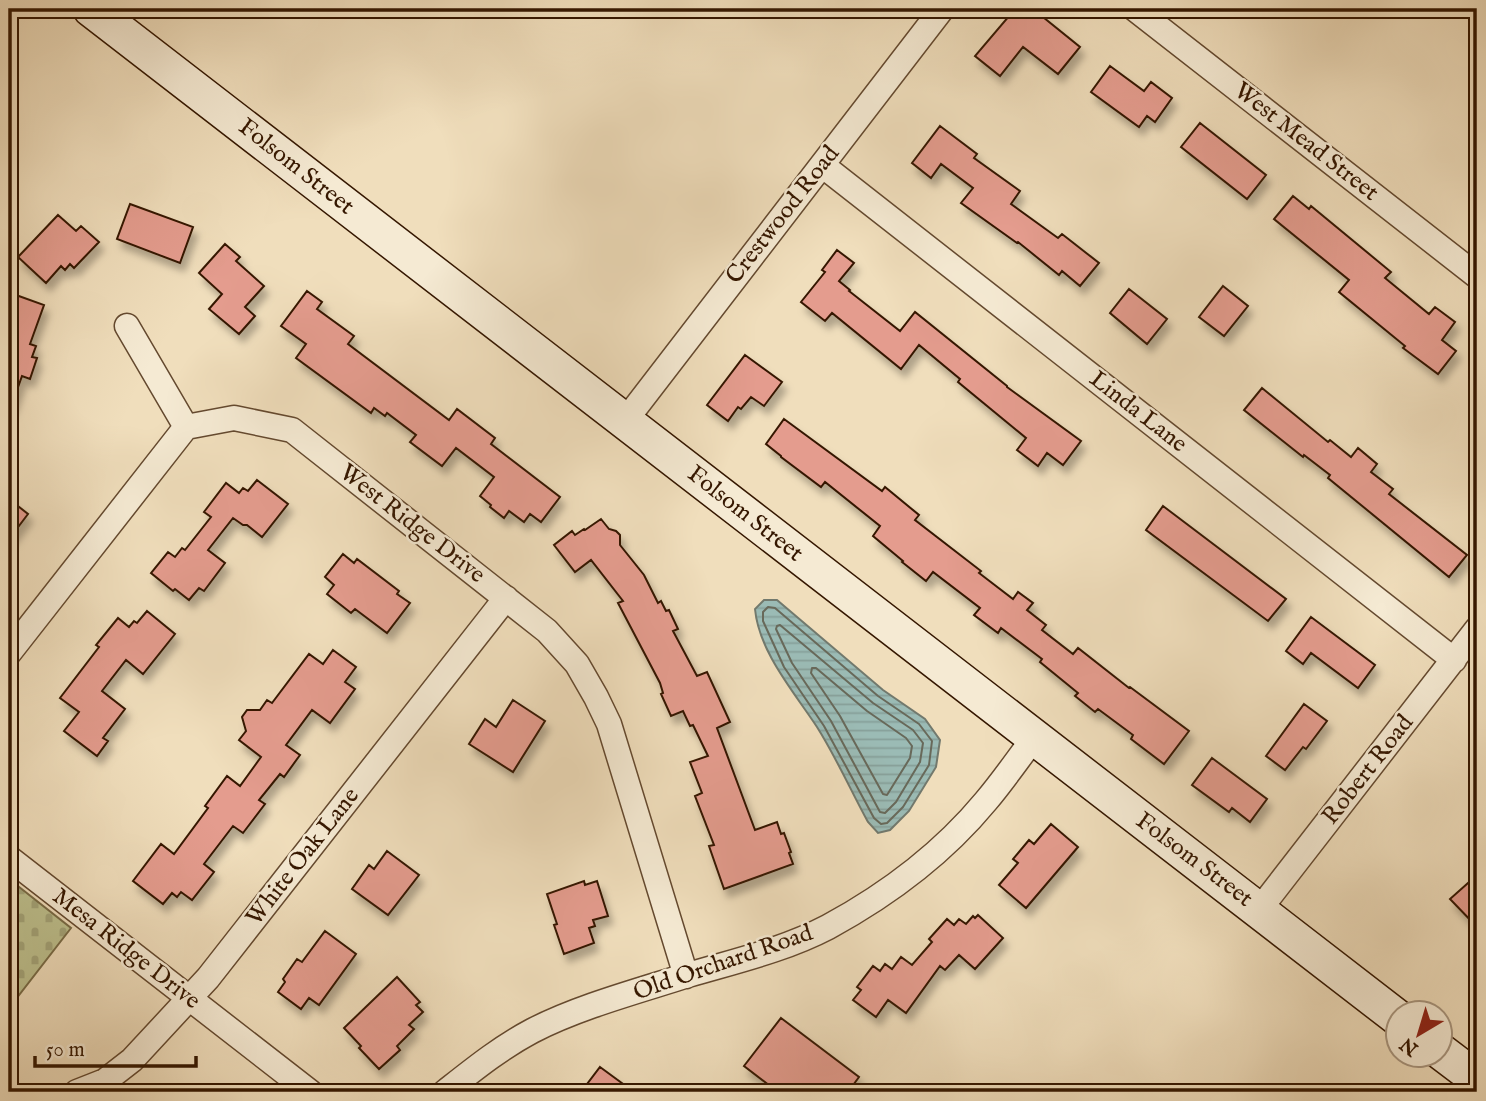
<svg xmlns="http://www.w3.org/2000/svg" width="1486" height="1101" font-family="'IM FELL English',serif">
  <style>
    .cemetery { fill: url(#cemetery-stones); stroke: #796c47; stroke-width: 2 }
    .water { fill: url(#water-rules); stroke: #72796d; stroke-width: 2 }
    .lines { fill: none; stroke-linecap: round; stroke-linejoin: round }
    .shore { stroke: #68695a; stroke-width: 2 }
    .building { fill: #e49c8e; stroke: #351700; stroke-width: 2; filter: url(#shadow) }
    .street-casing { stroke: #64492f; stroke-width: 27 }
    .secondary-casing { stroke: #351700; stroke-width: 38 }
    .street { stroke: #f5ead3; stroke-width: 24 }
    .secondary { stroke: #f5ead3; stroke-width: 35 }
    .labels { text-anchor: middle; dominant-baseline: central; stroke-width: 5; stroke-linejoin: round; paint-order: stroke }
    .street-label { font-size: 24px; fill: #351700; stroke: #f5ead3 }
  </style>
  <defs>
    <pattern id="cemetery-stones" width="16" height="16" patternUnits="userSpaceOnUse" patternTransform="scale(1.75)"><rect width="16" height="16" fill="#bdc08e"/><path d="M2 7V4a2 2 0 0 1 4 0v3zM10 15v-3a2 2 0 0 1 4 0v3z" fill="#a3a479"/></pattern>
    <pattern id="water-rules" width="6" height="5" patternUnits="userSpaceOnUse" patternTransform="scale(1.75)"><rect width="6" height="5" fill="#9bbbb5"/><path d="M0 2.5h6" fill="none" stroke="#86a09a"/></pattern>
    <filter id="shadow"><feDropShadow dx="4.5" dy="8" stdDeviation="3.5" flood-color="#0004"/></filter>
  </defs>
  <rect width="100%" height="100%" fill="#f0debc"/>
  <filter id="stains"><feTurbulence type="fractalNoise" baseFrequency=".00286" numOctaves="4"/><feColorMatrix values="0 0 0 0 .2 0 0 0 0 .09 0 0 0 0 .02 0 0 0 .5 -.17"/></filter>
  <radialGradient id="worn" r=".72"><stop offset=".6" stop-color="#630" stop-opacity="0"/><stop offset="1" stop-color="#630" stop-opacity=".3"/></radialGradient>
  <!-- cemetery -->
  <path class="cemetery" d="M9 879 71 928 9 1008Z"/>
  <!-- water -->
  <path class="water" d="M764 600H777L883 690 925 719 940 740 936 767 909 811 890 830 878 833 868 822C851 791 836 757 817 727 794 692 759 652 755 609Z"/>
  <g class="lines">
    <!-- shore -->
    <path class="shore" d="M768 607 775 608 878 696 919 724 932 741 929 765 903 807 887 823 881 824 874 818 824 726 784 667 763 621V612Z
      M780 625 873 703 913 730 923 743 920 762 896 802 885 813 880 812 831 721 792 663 776 629 777 626Z
      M812 668H816L867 711 906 738 912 746 910 758 887 795 883 794 840 716 811 673Z"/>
  </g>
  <!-- building -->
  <path class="building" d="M1015 9H1033L1080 47 1058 74 1023 47 1000 76 975 56Z
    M1110 66 1144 91 1151 82 1172 98 1155 122 1147 116 1139 127 1091 92Z
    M1200 123 1266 175 1247 199 1181 147Z
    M940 126 977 154 974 158 1020 191 1011 204 1058 238 1062 234 1099 263 1080 286 1062 271 1059 275 1018 242 1017 243 961 203 973 188 941 164 931 178 912 163Z
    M1293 196 1309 209 1311 206 1391 272 1385 278 1429 314 1435 307 1455 322 1442 340 1456 351 1438 374 1403 348 1405 346 1339 292 1349 280 1274 219Z
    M130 204 193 227 180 263 117 239Z
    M58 215 76 231 81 226 99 242 74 268 70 264 65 270 61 266 46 283 18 257Z
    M225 244 240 257 236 261 264 286 245 307 255 316 239 334 209 309 222 294 199 273Z
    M837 250 854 263 839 281 850 290 849 291 900 331 915 312 1007 386V387L1081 441 1063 465 1047 453 1038 466 1017 450 1026 438 958 382 960 379 919 345 901 369 832 313 825 321 801 302 825 272 822 270Z
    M1223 286 1248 306 1224 336 1199 317Z
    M1129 289 1167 319 1147 344 1110 313Z
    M307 291 322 302 317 309 354 336 348 344 449 420 457 409 495 438 491 444 560 497 541 522 530 514 524 522 509 511 504 518 490 507 491 505 480 496 494 477 456 448 442 466 410 442 416 435 387 413 385 416 374 408 371 413 296 358 306 344 281 326Z
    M16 295 44 305 30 344 36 346 32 357 37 358 30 379 22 376 11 407H9V317Z
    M745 355 782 382 764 406 751 397 741 409 738 407 728 421 707 405Z
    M1262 388 1328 442 1330 440 1351 457 1358 448 1377 464 1371 472 1393 489 1389 494 1467 555 1449 577 1328 478 1330 475 1304 455 1303 457 1244 410Z
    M784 419 882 491 885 487 919 515 915 520 981 571 979 573 1013 599 1018 592 1033 603 1027 610 1046 625 1042 630 1073 654 1078 648 1129 688 1130 687 1189 731 1164 764 1131 739 1133 735 1098 709 1095 712 1075 696 1078 693 1040 662 1042 659 1001 628 998 633 974 615 980 608 933 572 926 581 902 562 903 561 873 536 880 526 825 482 821 487 781 457V456L766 444Z
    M257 480 288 504 262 537 247 525H243L233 518 208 550 225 563 204 591 199 588 189 600 175 589 173 591 151 573 168 552 175 557 182 548 185 550 211 517 204 512 226 483 239 493 243 488 248 491Z
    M9 499 28 514 9 539Z
    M1163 506 1286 599 1268 621 1146 530Z
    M601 519 609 529 616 531 620 535V545L644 575 658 603 661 601 666 611 669 610 678 629 673 631 697 676 707 672 730 722 717 728 755 830 777 822 781 834 784 833 791 852 789 853 793 864 724 889 709 846 714 845 695 796 702 793 690 762 708 756 693 725 690 726 683 711 671 716 661 694 663 693 660 683 618 603 623 601 591 560 575 572 554 545 572 531 575 535 584 529 585 530Z
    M343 554 354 563 357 559 399 591 397 594 410 603 387 633 355 609 351 613 327 594 334 585 325 577Z
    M147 611 175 634 143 674 126 660 102 691 125 709 103 738 108 741 97 756 64 731 79 712 60 698 99 647 96 645 118 618 129 627 134 621 137 623Z
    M1311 617 1375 665 1358 688 1311 653 1303 664 1286 651Z
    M333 650 356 667 345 682 355 689 330 723 312 710 286 745 300 755 284 777 280 774 259 800 265 804 243 833 233 826 204 864 214 872 192 900 181 892 177 897 172 893 163 904 133 881 161 844 174 854 208 808 205 806 227 776 240 786 261 757 239 740 246 731 242 717 247 710H260L267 700 272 703 309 654 323 664Z
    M513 700 545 721 513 772 469 744 485 719 496 727Z
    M1304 704 1327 721 1306 749 1303 747 1285 770 1266 756Z
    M1212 758 1267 799 1250 822 1232 808 1229 812 1192 785Z
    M1051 824 1078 847 1026 908 999 885 1018 863 1013 859 1029 840 1034 844Z
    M387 851 419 875 388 915 352 889 369 865 374 869Z
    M1477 875V927L1450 899Z
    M584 881 585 885 597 881 608 916 593 920 595 926 589 928 594 943 564 954 554 925 557 924 547 894Z
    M978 915 1003 938 975 969 959 955 945 970 940 966 906 1013 888 1000 876 1017 853 1000 861 990 857 987 873 966 880 971 885 964 892 969 901 957 912 965 932 942 929 939 947 919 954 925 959 919 966 924 973 916 975 918Z
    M325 931 356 954 319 1005 309 998 301 1009 278 992 285 982 283 979 297 959 302 962Z
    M397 977 420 1002 416 1005 423 1012 409 1025 414 1029 397 1046 400 1050 379 1069 359 1048 361 1046 344 1028Z
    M781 1018 859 1077 848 1092H778L744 1066Z
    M600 1067 634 1092H581Z"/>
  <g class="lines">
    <defs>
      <path id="street" d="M1135 9 1477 276
        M822 165 1454 660
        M127 326 186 427
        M625 421 942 9
        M9 653 186 427 234 418 292 430 547 631 577 664 596 697 609 724 686 976
        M9 858 310 1092
        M1259 910 1477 629
        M77 1092 105 1081 132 1060 208 978 506 598
        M445 1092C473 1070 500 1048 532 1031 578 1007 638 991 688 975 735 961 784 950 828 927 887 895 943 853 986 801 1003 781 1018 759 1034 738"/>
      <path id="secondary" d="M91 9 1398 1018
        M1440 1051 1477 1079"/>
    </defs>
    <!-- street casing -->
    <use href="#street" class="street-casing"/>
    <!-- secondary casing -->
    <use href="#secondary" class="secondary-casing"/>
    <!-- street -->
    <use href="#street" class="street"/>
    <!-- secondary -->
    <use href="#secondary" class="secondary"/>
  </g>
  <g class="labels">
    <!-- street labels -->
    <g class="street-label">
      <text transform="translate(1306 142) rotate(38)">West Mead Street</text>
      <text transform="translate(296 167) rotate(38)">Folsom Street</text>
      <text transform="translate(783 215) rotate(-52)">Crestwood Road</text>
      <text transform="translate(1138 412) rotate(38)">Linda Lane</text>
      <text transform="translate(745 514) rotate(38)">Folsom Street</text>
      <text transform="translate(412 524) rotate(38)">West Ridge Drive</text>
      <text transform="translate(1368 770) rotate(-52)">Robert Road</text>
      <text transform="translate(303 857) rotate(-52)">White Oak Lane</text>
      <text transform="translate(1194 860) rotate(37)">Folsom Street</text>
      <text transform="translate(126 949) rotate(38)">Mesa Ridge Drive</text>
      <text transform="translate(723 963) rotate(-19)">Old Orchard Road</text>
    </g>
  </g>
  <!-- margin -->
  <rect width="1486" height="1101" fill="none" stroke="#f0debc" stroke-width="35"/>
  <rect x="10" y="10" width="1465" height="1080" fill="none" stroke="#351700" stroke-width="3.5"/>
  <rect x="18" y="18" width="1451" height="1066" fill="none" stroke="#351700" stroke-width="2"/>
  <!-- north arrow -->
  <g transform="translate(1419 1034) rotate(218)"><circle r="33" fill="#f5ead3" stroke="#a8967f" stroke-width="2"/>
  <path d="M0-5L12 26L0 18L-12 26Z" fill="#8f2418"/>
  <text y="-10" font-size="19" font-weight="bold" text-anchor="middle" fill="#351700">N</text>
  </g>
  <!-- scale -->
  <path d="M35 1056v10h161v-10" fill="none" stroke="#351700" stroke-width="3.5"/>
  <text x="46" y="1056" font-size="21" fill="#351700" stroke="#f5ead3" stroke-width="5" paint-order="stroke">50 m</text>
  <rect width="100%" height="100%" filter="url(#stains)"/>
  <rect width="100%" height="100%" fill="url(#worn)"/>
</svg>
